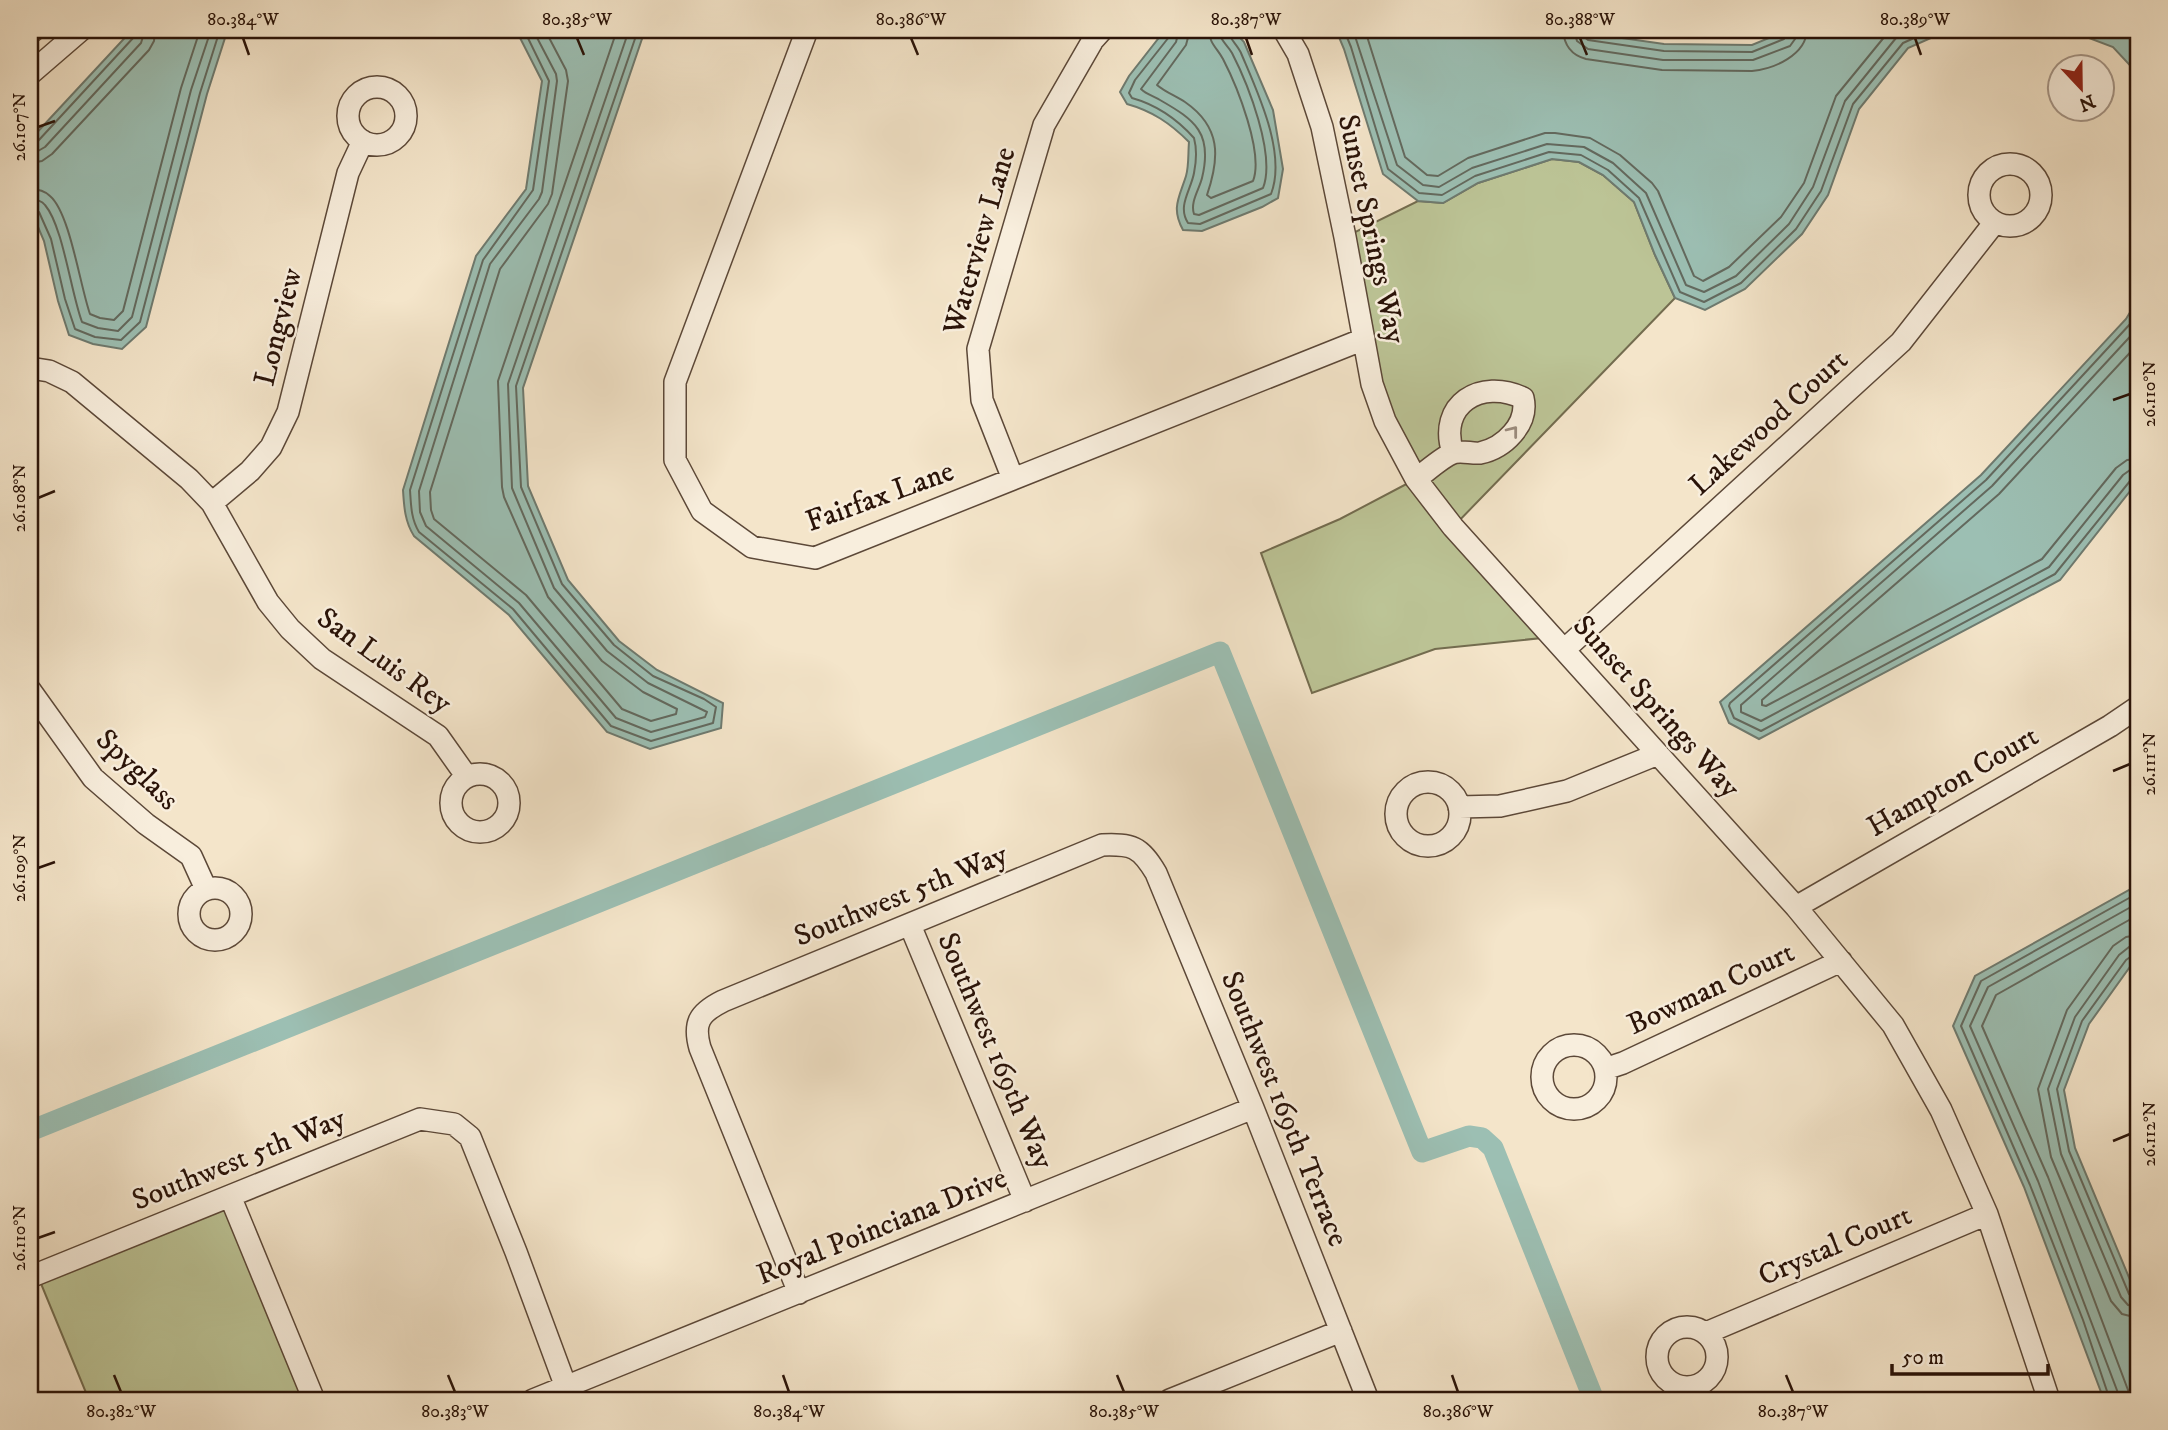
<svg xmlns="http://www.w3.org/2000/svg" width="2168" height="1430" font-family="'IM FELL DW Pica',serif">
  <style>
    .green { fill: #bcc496; stroke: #736c4f; stroke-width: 2 }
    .water { fill: #9cbfb3; stroke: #6e7a6f; stroke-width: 2 }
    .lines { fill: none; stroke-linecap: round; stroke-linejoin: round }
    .shore { stroke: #63695e; stroke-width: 2 }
    .canal { stroke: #9cbfb3; stroke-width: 21 }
    .minor-casing { stroke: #5c4838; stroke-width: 24 }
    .minor { stroke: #f8eedd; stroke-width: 21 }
    .oneway { stroke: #9b8b7d }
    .ticks { fill: none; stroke: #2a1308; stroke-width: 2.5 }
    .labels { text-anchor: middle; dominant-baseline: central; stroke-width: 5; stroke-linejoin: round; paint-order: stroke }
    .street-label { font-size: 30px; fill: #2a1308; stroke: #f8eedd }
    .neatline { fill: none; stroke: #2a1308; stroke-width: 2.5 }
    .ticks-label { font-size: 18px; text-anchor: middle; fill: #2a1308 }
  </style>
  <rect width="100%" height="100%" fill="#f4e5ca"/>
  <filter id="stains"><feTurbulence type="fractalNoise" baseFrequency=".00286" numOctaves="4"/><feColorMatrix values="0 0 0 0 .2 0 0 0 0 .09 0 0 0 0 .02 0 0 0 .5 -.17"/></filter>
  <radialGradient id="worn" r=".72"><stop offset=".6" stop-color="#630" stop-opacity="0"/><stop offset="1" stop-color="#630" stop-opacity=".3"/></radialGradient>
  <!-- green -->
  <path class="green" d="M1552 159 1579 162 1603 175 1634 202 1655 255 1675 298 1453 527 1552 637 1435 649 1312 693 1261 553 1340 519 1416 479 1385 421 1345 237 1418 201 1443 203 1478 183Z
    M230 1196 314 1400H89L37 1274Z"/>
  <!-- water -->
  <path class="water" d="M132 30H230L225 38 207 94 146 327 122 349 93 344 69 335 58 301 44 241 30 208V140Z
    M516 30H645L523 388 528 486 568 580 619 641 657 670 723 703 721 728 650 749 607 732 509 615 414 536C405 522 404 507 403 490L476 256 526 189 542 81Z
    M1165 30H1233L1244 42 1273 110 1283 169 1278 198 1262 207 1202 231 1183 230C1171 208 1179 198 1186 176 1189 166 1188 153 1189 142 1170 123 1152 111 1127 104L1120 92 1129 76Z
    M1336 30H1566L1664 44 1752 45 1788 30H1949L1908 48 1859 109 1828 195 1802 234 1745 289 1705 310 1675 298 1655 255 1634 202 1603 175 1579 162 1552 159 1478 183 1443 203 1418 201 1383 174 1344 49Z
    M2068 30H2138V74L2113 47Z
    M2138 299V481L2060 580 1759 739 1729 723 1720 702 1981 475 2126 319Z
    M2138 885V960L2132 964 2089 1024 2064 1090 2075 1148 2138 1299V1400H2104L2024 1187 1953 1026 1975 976Z"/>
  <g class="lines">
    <!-- shore -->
    <path class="shore" d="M524 30 549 81 533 190 483 260 410 490C411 505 411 519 419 532L513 609 611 726 651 741 713 723 716 707 704 699 653 676 614 645 562 584 521 487 516 386 638 30
      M533 30 556 74 557 81 542 192 539 199 490 264 419 491 420 512 426 526 519 603 616 718 651 732 705 717 707 712 648 683 607 651 554 588 512 488 508 384 629 30
      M545 30 566 70 568 81 552 194 548 204 500 269 430 492 431 510 434 519 526 595 622 709 651 721 676 714 677 709 643 692 602 661 548 597 504 497 502 487 498 381 617 30
      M1170 30 1169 37 1135 80 1129 93 1132 98C1157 105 1177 119 1194 138 1197 149 1196 163 1194 173 1191 190 1177 206 1188 223L1200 224 1271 194C1287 153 1257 91 1241 53 1237 44 1229 39 1228 30
      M1179 30 1176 42 1141 89C1146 94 1153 96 1160 100 1195 120 1213 133 1202 178 1199 190 1190 202 1194 214L1199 215 1263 188C1276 155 1248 84 1232 53 1227 44 1220 41 1219 30
      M1190 30 1186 45 1157 85C1165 92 1176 96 1185 102 1221 127 1220 157 1207 195L1211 198 1253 181C1264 153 1237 86 1223 59 1217 48 1209 43 1209 30
      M1344 30 1351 47 1388 169 1419 193 1442 195 1475 176 1549 152 1581 155 1608 170 1639 198 1680 292 1704 302 1741 283 1796 229 1821 191 1853 104 1903 43 1932 30
      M1353 30 1397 165 1423 185 1439 187 1472 168 1547 144 1584 147 1613 163 1646 193 1686 285 1704 292 1736 276 1789 224 1813 187 1845 101 1896 38 1911 30
      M1365 30 1405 157 1427 175 1438 176 1468 158 1545 133H1555L1590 138 1620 155 1652 183 1658 191 1694 276 1703 281 1729 267 1781 217 1804 183 1836 96 1890 30
      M1563 30C1564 45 1571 55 1586 59L1662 70 1752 71C1774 69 1806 55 1807 30
      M1574 30 1577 41 1588 49 1663 60H1753L1790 46 1795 39 1797 30
      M1582 30 1583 36 1588 40 1664 51 1752 52 1784 39 1787 35 1788 30
      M30 144 38 141 134 37 136 30
      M30 153 38 151 45 147 141 43 145 30
      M30 163 42 161 52 154 149 50 154 41 155 30
      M30 189C37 189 44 190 50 196 70 213 80 286 90 314L100 318 114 320 123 311 181 88 200 30
      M30 199C36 200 41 200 45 205 63 226 71 293 82 322L98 328 118 331 132 317 191 90 211 30
      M30 208 35 209 39 212 51 239 65 299 75 329 95 337 121 340 140 322 200 93 218 36 222 30
      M2138 312 2131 323 1986 480 1730 703 1729 706 1734 718 1761 731 2055 574 2130 481 2138 478
      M2138 328 1992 486 1741 705V712L1761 721 2049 567 2123 475 2130 470 2138 469
      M2138 344 1999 494 1762 700V705L1766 706 2042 559 2116 468 2127 460 2138 459
      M2138 935 2126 937 2113 946 2067 1010 2038 1089 2051 1157 2111 1301 2122 1314 2138 1318
      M2138 946 2129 947 2119 955 2075 1017 2048 1089 2061 1154 2121 1297 2128 1305 2138 1307
      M2138 954 2133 955 2126 960 2082 1021 2057 1089 2069 1151 2129 1294 2133 1298H2138
      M2110 1400 2083 1320 2030 1185 1961 1026 1981 981 2138 893
      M2119 1400 2118 1393 2038 1181 1970 1026 1988 987 2138 903
      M2130 1400 2128 1390 2048 1177 1982 1026 1996 995 2138 915"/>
    <!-- canal -->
    <path class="canal" d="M30 1131 1220 652 1422 1152 1469 1136 1482 1138 1493 1148 1594 1400"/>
    <defs>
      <path id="minor" d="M807 30 675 382V460L702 511 752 547 815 558 1364 339
        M1284 30 1298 54 1322 127 1345 237 1372 384 1385 421 1416 479 1453 527 1796 907 1893 1025 1941 1110 1987 1214 2049 1400
        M30 33 34 30
        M30 74 81 30
        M348 116a29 29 0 1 1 58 0a29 29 0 1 1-58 0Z
        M1979 195a31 31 0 1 1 62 0a31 31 0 1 1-62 0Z
        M30 368 49 371 72 382 189 479 212 503 268 602 290 629 322 659 438 736 467 777
        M1013 479 982 400 978 349 1044 125 1093 40 1102 30
        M1416 479C1426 472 1442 457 1453 453 1461 450 1472 454 1480 453 1504 448 1529 424 1523 398 1481 378 1437 404 1453 453
        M212 503 250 471 271 447 288 412 348 173 363 141
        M1564 650 1901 342 1995 222
        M30 690 93 778 146 824 191 856 206 889
        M451 803a29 29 0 1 1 58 0a29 29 0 1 1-58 0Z
        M1396 814a32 32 0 1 1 64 0a32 32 0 1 1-64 0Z
        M1459 807 1500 806 1567 791 1658 754
        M189 914a26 26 0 1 1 52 0a26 26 0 1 1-52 0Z
        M1796 907 2110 726 2138 707
        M910 925 1025 1201
        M1542 1077a32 32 0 1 1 64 0a32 32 0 1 1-64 0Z
        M1605 1069 1623 1063 1841 961
        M230 1196 314 1400
        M30 1277 420 1119 454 1124 470 1137 516 1252 566 1387
        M799 1293 700 1048C693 1023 699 1013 723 1001L1102 845C1132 844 1140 846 1156 873L1253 1108 1368 1400
        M1657 1357a30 30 0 1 1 60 0a30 30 0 1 1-60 0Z
        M1706 1333 1987 1214
        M533 1400 1253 1108
        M1170 1400 1341 1331"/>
    </defs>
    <!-- minor casing -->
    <use href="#minor" class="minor-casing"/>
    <!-- minor -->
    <use href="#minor" class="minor"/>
  </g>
  <!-- one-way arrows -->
  <defs><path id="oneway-chevron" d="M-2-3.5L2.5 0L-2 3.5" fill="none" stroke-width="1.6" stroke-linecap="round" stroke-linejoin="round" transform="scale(1.75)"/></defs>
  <use class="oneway" href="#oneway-chevron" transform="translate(1513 431) rotate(-52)"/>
  <!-- ticks -->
  <path class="ticks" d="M243 38 249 55M577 38 584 55M911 38 918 55M1246 38 1252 55M1580 38 1587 55M1915 38 1921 55M38 127 55 121M2113 400 2130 394M38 498 55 491M2113 771 2130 764M38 868 55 862M2113 1141 2130 1134M38 1238 55 1232M114 1375 121 1392M448 1375 455 1392M783 1375 789 1392M1117 1375 1124 1392M1452 1375 1458 1392M1786 1375 1793 1392"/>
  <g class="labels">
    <!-- street labels -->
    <g class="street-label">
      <text transform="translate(1371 229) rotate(78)">Sunset Springs Way</text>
      <text transform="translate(980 241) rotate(-74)">Waterview Lane</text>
      <text transform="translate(279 327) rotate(-76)">Longview</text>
      <text transform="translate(1769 423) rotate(-42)">Lakewood Court</text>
      <text transform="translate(880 497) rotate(-20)">Fairfax Lane</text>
      <text transform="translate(384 661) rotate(36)">San Luis Rey</text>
      <text transform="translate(1656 707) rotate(48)">Sunset Springs Way</text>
      <text transform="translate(137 770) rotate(44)">Spyglass</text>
      <text transform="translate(1953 782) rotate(-30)">Hampton Court</text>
      <text transform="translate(901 896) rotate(-22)">Southwest 5th Way</text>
      <text transform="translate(1711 989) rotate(-25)">Bowman Court</text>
      <text transform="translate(995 1051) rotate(67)">Southwest 169th Way</text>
      <text transform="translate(1284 1109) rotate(68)">Southwest 169th Terrace</text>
      <text transform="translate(239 1160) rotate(-22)">Southwest 5th Way</text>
      <text transform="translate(882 1227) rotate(-22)">Royal Poinciana Drive</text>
      <text transform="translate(1835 1246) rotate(-23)">Crystal Court</text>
    </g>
  </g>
  <!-- margin -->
  <rect width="2168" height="1430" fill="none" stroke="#f4e5ca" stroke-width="77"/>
  <!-- north arrow -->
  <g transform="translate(2081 88) rotate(158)"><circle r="33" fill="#f8eedd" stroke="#a69688" stroke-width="2"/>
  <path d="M0-5L12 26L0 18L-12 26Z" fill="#8f2418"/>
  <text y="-10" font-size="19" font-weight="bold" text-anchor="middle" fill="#2a1308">N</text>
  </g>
  <!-- scale -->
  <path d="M1892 1364v10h156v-10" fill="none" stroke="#2a1308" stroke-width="3.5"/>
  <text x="1902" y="1364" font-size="21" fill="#2a1308" stroke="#f8eedd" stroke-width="5" paint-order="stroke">50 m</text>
  <rect x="38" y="38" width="2092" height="1354" class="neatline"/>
  <g class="ticks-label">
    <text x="243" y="25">80.384°W</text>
    <text x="577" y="25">80.385°W</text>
    <text x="911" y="25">80.386°W</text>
    <text x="1246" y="25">80.387°W</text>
    <text x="1580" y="25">80.388°W</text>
    <text x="1915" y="25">80.389°W</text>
    <text transform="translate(19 127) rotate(-90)" y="6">26.107°N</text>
    <text transform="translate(2149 394) rotate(-90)" y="6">26.110°N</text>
    <text transform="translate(19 498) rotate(-90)" y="6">26.108°N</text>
    <text transform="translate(2149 764) rotate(-90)" y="6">26.111°N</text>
    <text transform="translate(19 868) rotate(-90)" y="6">26.109°N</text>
    <text transform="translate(2149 1134) rotate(-90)" y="6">26.112°N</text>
    <text transform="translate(19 1238) rotate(-90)" y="6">26.110°N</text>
    <text x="121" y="1417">80.382°W</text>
    <text x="455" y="1417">80.383°W</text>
    <text x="789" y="1417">80.384°W</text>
    <text x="1124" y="1417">80.385°W</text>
    <text x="1458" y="1417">80.386°W</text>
    <text x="1793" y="1417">80.387°W</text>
  </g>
  <rect width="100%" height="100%" filter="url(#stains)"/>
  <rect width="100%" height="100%" fill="url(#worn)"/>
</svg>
